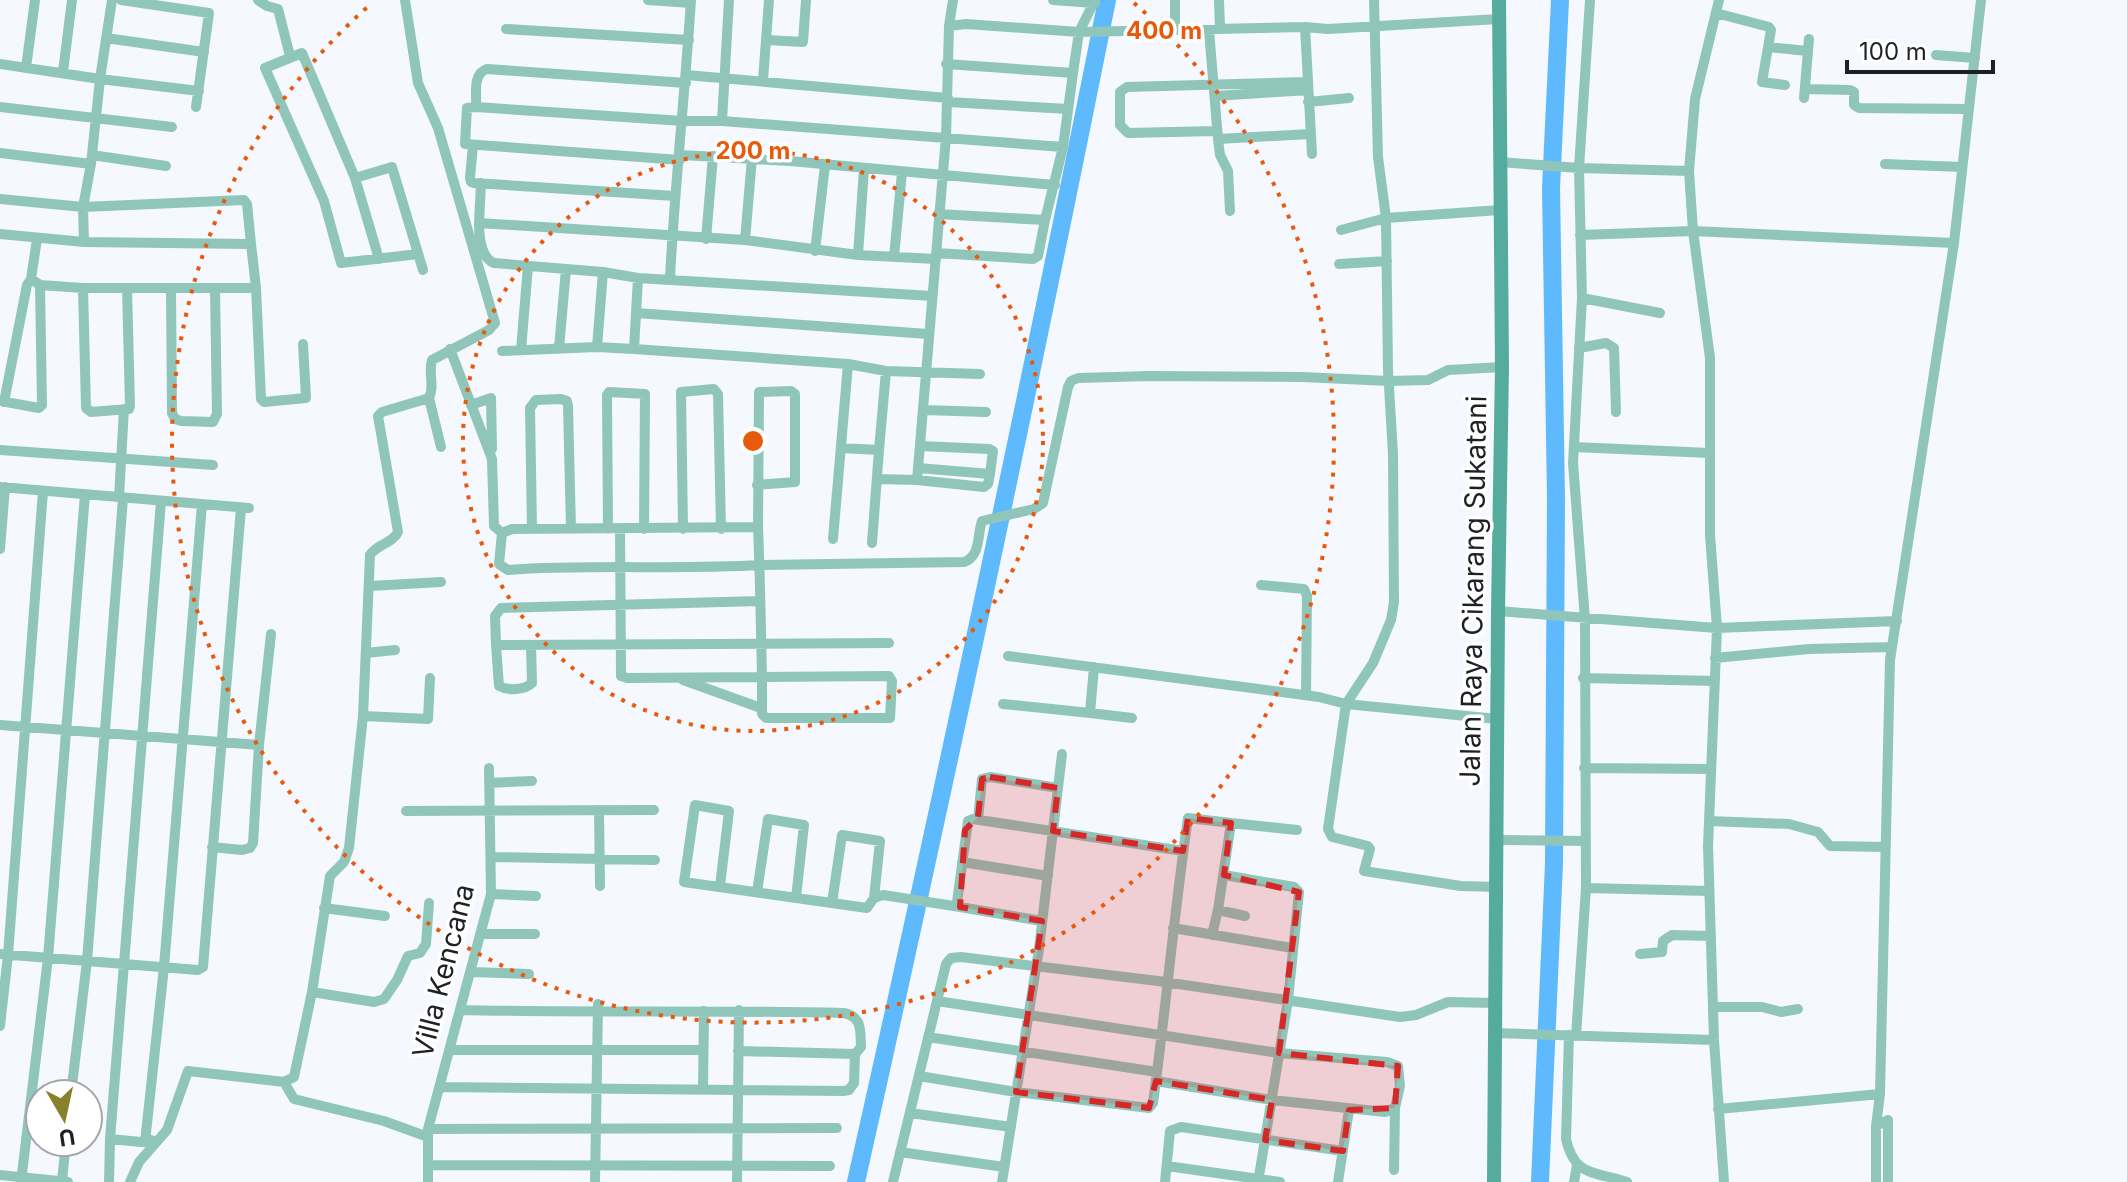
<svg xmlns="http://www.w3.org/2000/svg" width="2127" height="1182" font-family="Inter,sans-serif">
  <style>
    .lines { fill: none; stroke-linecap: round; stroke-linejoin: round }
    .river { stroke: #5ebafd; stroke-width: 18 }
    .minor { stroke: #90c6ba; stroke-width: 10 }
    .secondary { stroke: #55ac9c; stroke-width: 14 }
    .marked { fill: #d62828; fill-opacity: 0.2; stroke: #d62828; stroke-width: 6; stroke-dasharray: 16 10; stroke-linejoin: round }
    .ring { fill: none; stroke: #e8590c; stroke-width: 4; stroke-dasharray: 4 8 }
    .labels { text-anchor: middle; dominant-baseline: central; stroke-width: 7; stroke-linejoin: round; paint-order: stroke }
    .street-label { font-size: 28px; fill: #1f2024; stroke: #fff }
    .centre { fill: #e8590c; stroke: #fff; stroke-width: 4 }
    .ring-label { font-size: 24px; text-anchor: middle; font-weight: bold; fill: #e8590c; stroke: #fff; stroke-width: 7; stroke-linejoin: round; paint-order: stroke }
  </style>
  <rect width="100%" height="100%" fill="#f5f8ff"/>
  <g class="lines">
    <!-- river -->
    <path class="river" d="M856 1182C944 789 1028 395 1107 0
      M1540 1182 1554 863 1556 498 1551 188 1560 0"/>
    <!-- minor -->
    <path class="minor" d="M112 0 100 79 199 91
      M121 0 209 13 196 107
      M258 0 267 6 278 9 290 56
      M648 0 691 3
      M1053 0 1095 3
      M1175 0V29
      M1219 0 1220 29
      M1374 0 1378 157 1386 218 1388 370 1393 454 1394 602 1391 620 1373 663 1346 704 1328 829 1332 837 1368 846 1370 849 1364 871 1461 886 1497 887
      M1719 0 1695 99 1689 171 1693 231 1710 358V535L1717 628 1708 846 1714 1040 1724 1182
      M1716 13 1769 27 1771 30 1762 82 1785 85
      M949 26 953 0
      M1305 27 1312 154
      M506 29 689 40
      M1209 30 1218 139 1220 155 1228 171 1230 211
      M106 38 204 52
      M767 40 803 42 806 0
      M1768 47 1807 51
      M1936 55 1975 58
      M0 64 100 79 91 164 83 207 0 199
      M26 68 35 0
      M63 72 72 0
      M1073 73 1079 32 1095 0
      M686 75 948 98
      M763 80 769 0
      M1805 89 1850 90 1854 92V105L1859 108 1968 109
      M1216 96 1308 90
      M1804 98 1809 39
      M948 102 1068 109
      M1308 102 1349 98
      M0 107 172 127
      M476 107C477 94 472 74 487 69L686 83
      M722 121 729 0
      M1217 131 1128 133 1120 125V92L1127 87 1307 82
      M1218 139 1310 134
      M473 145 470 178 471 182 474 183 675 196
      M0 153 91 164
      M92 155 166 166
      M681 155 790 161 1055 185
      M680 160 465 144 467 108 476 107 683 121H722L1063 147
      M1499 162 1579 168 1689 171
      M1885 164 1962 167
      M355 178 392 167 423 270
      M481 183 479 223 745 240 858 255 936 259
      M938 214 1045 220 1063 147 1073 73 946 64
      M479 223C479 236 481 258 494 263L603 272 638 278 932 296
      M1341 230 1386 218 1500 210
      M0 234 84 242 251 244 256 288 261 399 264 402 306 398 303 344
      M1580 235 1693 231 1954 243
      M37 239 31 279 40 285 83 288H256
      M706 239 713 156
      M745 240 752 158
      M84 242 83 207 244 200 247 204 251 244
      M815 251 825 165
      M936 253 1033 259 1038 256 1045 220
      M858 255 864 169
      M894 257 902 172
      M379 259 355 178 302 53 265 68 324 201 341 263 418 254
      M1339 264 1387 261
      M638 278 634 349 848 364 886 371 980 374
      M673 279 670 277C675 184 685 92 691 0
      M83 288 86 408 91 412 129 409 130 406 127 288
      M171 289 172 413 175 419 181 421 213 422 217 414 215 289
      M1582 298 1660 313
      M636 313 928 334
      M597 347 603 272
      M559 348 566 269
      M1579 348 1606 343 1614 348 1616 412
      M450 349 492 459 494 526 502 533
      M521 350 528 266
      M502 351 597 347 634 349
      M429 398 441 447
      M0 401 39 408 42 405 40 285
      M4 402 27 285 31 279
      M471 405 491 398 492 449
      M924 410 986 412
      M1574 447 1710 453
      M841 448 879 450 872 543
      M0 450 213 465
      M879 450 886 371
      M918 468 990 474 993 451 989 449 920 446
      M877 479 917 480 984 487 988 484 990 474
      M917 480 946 137 949 26 966 24 1079 32 1305 27 1328 29 1499 19
      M757 485 795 482V394L791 391 759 392 758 527
      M0 487 249 508
      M119 497 124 409
      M532 529 530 408 536 400 561 399 567 401 568 406 571 529
      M608 529 607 395 609 392 645 394 644 529
      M620 529 621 676 627 678 762 677C761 627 760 577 758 527L512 529 502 533 499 564 508 570C591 564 676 570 760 565L964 562C981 556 977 535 982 521L1034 509 1043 503 1068 387 1071 381 1078 378 1150 376 1302 377 1389 381 1428 380 1448 370 1502 367
      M683 529 681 392 714 389 718 394 721 529
      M833 539 848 364
      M0 549 5 487
      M1261 585 1304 589 1307 596 1306 695
      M370 586 441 582
      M1498 611 1717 628 1897 621
      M496 645 495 616 501 608 760 601
      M531 645 532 683C525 690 508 691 499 686L496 645 889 643
      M366 653 395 650
      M1008 656 1319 697 1346 704 1497 719
      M1715 658 1809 649 1892 647
      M889 676 892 681 890 718H766L762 714V677Z
      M1583 678 1715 681
      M683 680 761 708
      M1003 704 1090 713 1094 667
      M1090 713 1132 718
      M363 716 428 719 430 678
      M0 725 259 745
      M1584 768 1710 769
      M489 783 532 781
      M599 810 600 886
      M406 811 654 810
      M978 820 982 779 990 777 1058 788
      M1709 821 1789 824 1818 832 1830 846 1885 847
      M1231 823 1297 830
      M1497 840 1585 841
      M212 847 242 850 250 848 253 843 259 745 271 634
      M491 857 655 860
      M962 862 1048 876
      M1224 875 1294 887 1299 892 1288 1000 1258 1182
      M720 886 729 811 695 805 684 882 867 908 874 898 883 895 960 907
      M1586 888 1709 891
      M757 892 768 819 804 825 796 898
      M491 894 536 896
      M832 903 842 835 880 841 874 898
      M324 908 385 916
      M1218 910 1245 916
      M1042 921 960 907 957 902 968 821 973 819 1183 851
      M1173 928 1292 948
      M480 934H535
      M0 954 198 970 203 967 241 508
      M1640 954 1662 952 1663 941 1672 935 1711 936
      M471 972 529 974
      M312 992 374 1002 384 999 397 980 408 956 420 953 426 944 429 903
      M937 1001 1279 1053 1387 1062 1398 1066 1400 1086 1395 1108 1385 1112 1272 1100 1156 1081
      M1713 1007H1762L1781 1012 1798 1009
      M460 1010C588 1013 716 1010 844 1013 863 1017 860 1031 861 1047L855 1054 738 1051
      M0 1026 8 955 43 491
      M1494 1033 1714 1040
      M1569 1035 1566 1139C1575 1178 1595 1171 1627 1182
      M1576 1036 1586 888 1585 620 1573 463 1582 298 1579 168 1590 0
      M928 1037 1157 1072
      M450 1050H702
      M919 1076 1016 1092 1149 1108 1153 1103C1166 1008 1174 913 1188 818L1231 823 1218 910 1212 935
      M284 1082 294 1099 384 1121 428 1137
      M440 1087 843 1091 849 1090 854 1083 855 1054
      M703 1090 704 1011
      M71 1094 87 961 123 498
      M1718 1109 1880 1094
      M910 1113 1011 1127
      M1876 1126 1880 1094 1890 660 1954 243 1981 0
      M428 1129 837 1128
      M110 1139 141 1142 151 1140
      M145 1142 164 967 202 504
      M900 1152 1004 1167
      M428 1165 830 1166
      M1167 1166 1280 1182
      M1394 1170 1395 1108
      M0 1175 68 1182
      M62 1181 66 1142
      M21 1182 48 958 85 494
      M109 1182 110 1139 161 501
      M130 1182 139 1162 167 1130 188 1071 284 1082 294 1077 312 992 330 876 344 862 349 848 363 716 370 555C377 544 392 544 398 532L378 416 382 412 429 398C435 386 428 373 432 360L489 330 495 323 438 128 418 83 405 0
      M428 1182V1129L491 894 489 768
      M595 1182 598 1004
      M737 1182 739 1010
      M893 1182 946 964 951 958 961 957 1158 981 1400 1017 1416 1015 1448 1002 1494 1003
      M1002 1182 1039 949 1062 754
      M1165 1182 1170 1131 1181 1127 1343 1151
      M1338 1182 1349 1110
      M1574 1182 1577 1165
      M1876 1182V1126L1888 1120V1182"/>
    <!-- secondary -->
    <path class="secondary" d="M1494 1182 1498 611 1502 367 1499 0"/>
  </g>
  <!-- marked area -->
  <path class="marked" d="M990 777 1058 788 1053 831 1183 851 1188 818 1231 823 1224 875 1299 892 1279 1053 1398 1066 1395 1108 1349 1110 1343 1151 1265 1140 1272 1100 1156 1081 1149 1108 1016 1092 1042 921 960 907 965 830 978 817 982 779Z"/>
  <!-- distance rings -->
  <g class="ring">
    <circle cx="753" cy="441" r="290"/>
    <path d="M1134 3A581 581 0 1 1 372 3"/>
  </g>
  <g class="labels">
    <!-- street labels -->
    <g class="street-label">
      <text transform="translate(1473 591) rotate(-89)">Jalan Raya Cikarang Sukatani</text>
      <text transform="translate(443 971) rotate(-76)">Villa Kencana</text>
    </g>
  </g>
  <circle cx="753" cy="441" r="12" class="centre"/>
  <g class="ring-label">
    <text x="1164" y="39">400 m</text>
    <text x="753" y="159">200 m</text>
  </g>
  <!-- north arrow -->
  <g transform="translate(64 1118) rotate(171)"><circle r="38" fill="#ffffff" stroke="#a5a6a7" stroke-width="2"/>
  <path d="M0-6L14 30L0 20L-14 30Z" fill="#87822a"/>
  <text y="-12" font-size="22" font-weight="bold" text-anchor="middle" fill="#1f2024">U</text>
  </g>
  <!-- scale -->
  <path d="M1847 60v12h146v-12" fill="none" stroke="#1f2024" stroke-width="4"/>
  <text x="1859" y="60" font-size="24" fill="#1f2024" stroke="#ffffff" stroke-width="6" paint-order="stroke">100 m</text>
</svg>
